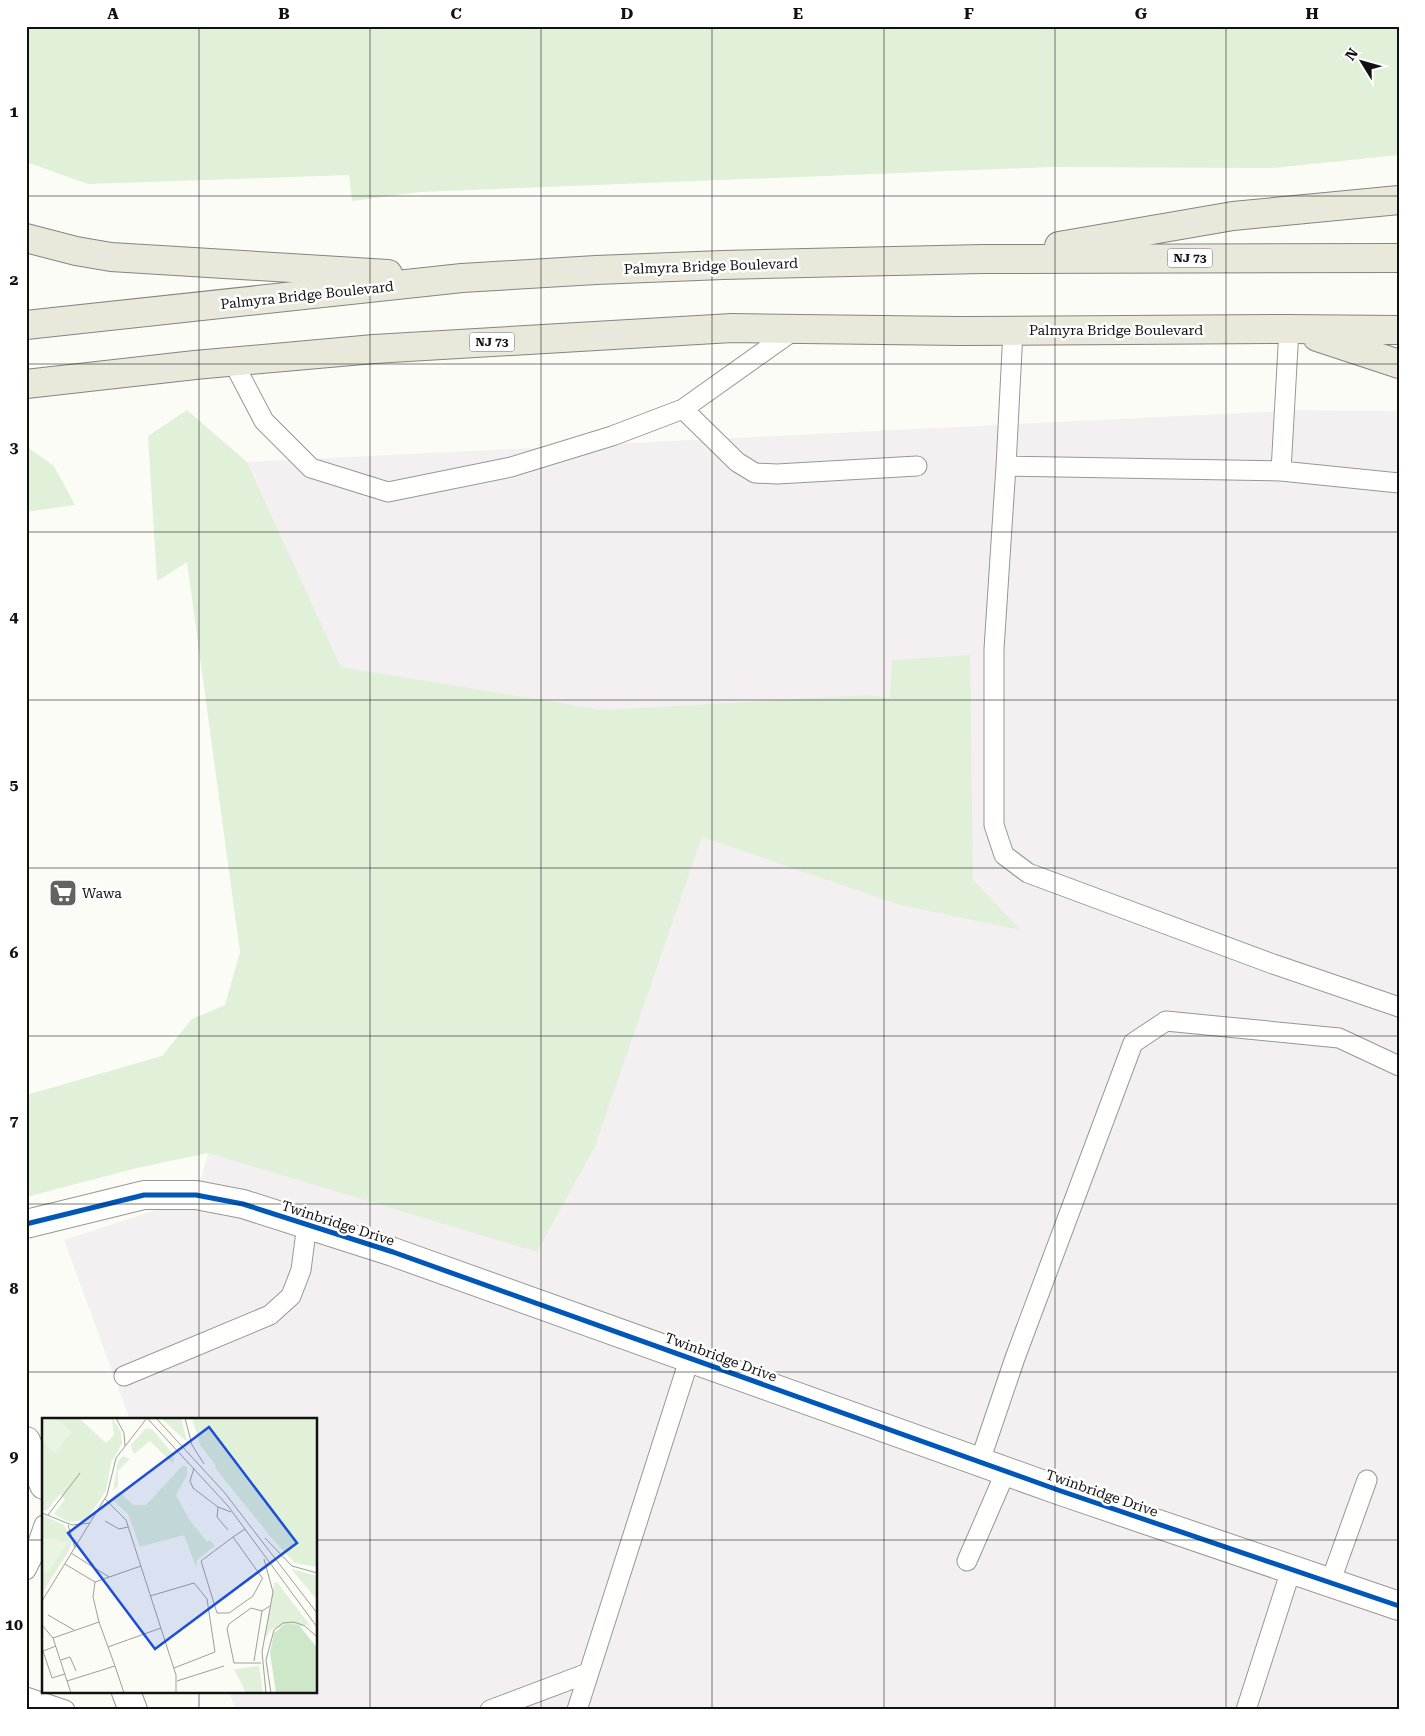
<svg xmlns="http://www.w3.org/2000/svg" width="1425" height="1736" font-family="'Roboto Serif',serif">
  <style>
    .industrial { fill: #f4f0f1 }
    .green { fill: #e0f0d9 }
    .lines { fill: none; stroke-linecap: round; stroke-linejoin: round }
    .service-casing { stroke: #979795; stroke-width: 21 }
    .minor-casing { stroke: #979795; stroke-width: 30 }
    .tertiary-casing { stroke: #979795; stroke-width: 30 }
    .trunk-casing { stroke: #848482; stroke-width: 30 }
    .service { stroke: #fffffe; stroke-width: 19 }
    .minor { stroke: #fffffe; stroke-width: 28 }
    .tertiary { stroke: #fffffe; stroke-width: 28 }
    .trunk { stroke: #e9e8db; stroke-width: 28 }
    .cycleway-casing { stroke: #fff; stroke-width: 8 }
    .cycleway { stroke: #0057b8; stroke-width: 5 }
    .grid { fill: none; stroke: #111; stroke-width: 1; stroke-opacity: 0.55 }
    .labels { text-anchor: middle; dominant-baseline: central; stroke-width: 5; stroke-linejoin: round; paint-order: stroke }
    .shield { fill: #fff; stroke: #585858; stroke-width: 1 }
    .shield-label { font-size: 12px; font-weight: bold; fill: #111 }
    .street-label { font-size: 14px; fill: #111; stroke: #fff }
    .poi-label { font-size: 14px; fill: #111; stroke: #fff; text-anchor: start }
    .inset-road { fill: none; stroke: #9e9e9b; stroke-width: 1 }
    .view { fill: #1d4ed8; fill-opacity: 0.15; stroke: #1d4ed8; stroke-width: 2.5 }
    .inset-edge { fill: none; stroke: #111; stroke-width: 2.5 }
    .neatline { fill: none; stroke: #111; stroke-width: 2 }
    .grid-label { font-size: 16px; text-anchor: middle; font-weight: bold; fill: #111 }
  </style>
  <rect width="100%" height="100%" fill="#fcfcf7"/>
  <!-- industrial -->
  <path class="industrial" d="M1301 410 1399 411V1710H236L229 1692H316V1420H130L64 1240 196 1197 341 667 247 462Z"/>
  <!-- green -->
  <path class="green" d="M26 26H1399V155L1273 168 1051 167 419 192 352 201 349 175 88 184 26 162Z
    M187 410 247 462 341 667 604 710 869 695 890 698 892 660 970 655 973 880 1021 930 900 905 702 837 595 1146 537 1252 208 1153 137 1168 26 1197V1095L162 1056 192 1019 225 1005 240 952 187 562 157 581 148 436Z
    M26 446 54 466 75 505 26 512Z"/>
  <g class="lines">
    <defs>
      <path id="service" d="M1013 331 1006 466 1281 471 1399 483
        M233 362 264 421 311 468 388 492 511 467 612 436 683 409 797 328
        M683 409 737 462 755 473 777 474 917 466
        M1006 466 994 649V825L1004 855 1028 873 1273 964 1399 1007
        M1281 471 1289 329
        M124 1376 270 1315 291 1296 301 1270 307 1224
        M980 1461 1015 1358 1133 1043 1166 1021 1339 1038 1399 1066
        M967 1561 1006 1471
        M26 1570 34 1554 44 1525
        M1330 1583 1367 1480
        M26 1697 65 1710
        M490 1710 588 1673
        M577 1710 690 1357
        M1246 1710 1291 1570"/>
      <path id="minor" d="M26 1224 144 1195H196L243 1204 393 1252 1058 1490 1399 1606"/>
      <path id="tertiary" d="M26 1441 44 1485
        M126 1692 133 1710"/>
      <path id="trunk" d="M26 238 76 251 111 257 388 274
        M1059 246 1233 216 1399 200
        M26 325 462 278 596 270 723 265 982 259 1399 258
        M1317 337 1399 364
        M26 384 195 365 374 349 732 328 960 331 1289 329 1399 330"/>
    </defs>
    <!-- service casing -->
    <use href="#service" class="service-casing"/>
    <!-- minor casing -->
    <use href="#minor" class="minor-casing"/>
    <!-- tertiary casing -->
    <use href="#tertiary" class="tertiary-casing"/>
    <!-- trunk casing -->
    <use href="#trunk" class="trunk-casing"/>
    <!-- service -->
    <use href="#service" class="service"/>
    <!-- minor -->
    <use href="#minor" class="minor"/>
    <!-- tertiary -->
    <use href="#tertiary" class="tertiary"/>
    <!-- trunk -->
    <use href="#trunk" class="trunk"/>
    <defs>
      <path id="cycleway" d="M26 1224 144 1195H196L243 1204 393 1252 1058 1490 1399 1606"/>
    </defs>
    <!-- cycleway casing -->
    <use href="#cycleway" class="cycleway-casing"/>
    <!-- cycleway -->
    <use href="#cycleway" class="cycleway"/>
  </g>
  <!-- grid -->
  <path class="grid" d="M199 26V1420M370 26V1710M541 26V1710M712 26V1710M884 26V1710M1055 26V1710M1226 26V1710M26 196H1399M26 364H1399M26 532H1399M26 700H1399M26 868H1399M26 1036H1399M26 1204H1399M26 1372H1399M26 1540H44M316 1540H1399M199 1692V1710"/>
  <!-- icons -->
  <defs>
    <symbol id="supermarket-square" viewBox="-11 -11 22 22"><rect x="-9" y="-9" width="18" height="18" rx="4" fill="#636362" stroke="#fff"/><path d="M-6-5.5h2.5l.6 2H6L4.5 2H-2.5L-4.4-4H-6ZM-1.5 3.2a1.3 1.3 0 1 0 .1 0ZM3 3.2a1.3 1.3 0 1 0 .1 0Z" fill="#fff"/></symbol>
  </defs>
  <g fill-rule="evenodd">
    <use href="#supermarket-square" x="47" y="877" width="32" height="32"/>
  </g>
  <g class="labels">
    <!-- shield labels -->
    <g class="shield">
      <rect x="1167.5" y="248.5" width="45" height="19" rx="4"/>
      <rect x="469.5" y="332.5" width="45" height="19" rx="4"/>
    </g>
    <g class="shield-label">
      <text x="1190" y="258">NJ 73</text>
      <text x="492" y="342">NJ 73</text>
    </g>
    <!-- street labels -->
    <g class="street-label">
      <text transform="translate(711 266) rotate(-2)">Palmyra Bridge Boulevard</text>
      <text transform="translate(307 295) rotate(-6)">Palmyra Bridge Boulevard</text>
      <text x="1116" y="330">Palmyra Bridge Boulevard</text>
      <text transform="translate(338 1223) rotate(18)">Twinbridge Drive</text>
      <text transform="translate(721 1357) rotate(20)">Twinbridge Drive</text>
      <text transform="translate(1102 1493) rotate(19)">Twinbridge Drive</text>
    </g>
    <!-- poi labels -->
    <g class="poi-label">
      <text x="82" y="893">Wawa</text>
    </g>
  </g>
  <!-- overview -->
  <g transform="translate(42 1418)">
    <rect width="275" height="275" fill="#fcfcf7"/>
    <path d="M0 0H37L64 25 72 17 70 0 79 14 80 25 69 45 64 73 44 102 27 104 12 96 23 81 18 76 4 93 0 91ZM119 0H139L145 24ZM150 0H275V149L253 145 232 123 173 50 174 48 158 27ZM104 10 110 11 132 37 131 46 108 23 92 36 90 32 89 27ZM81 38 88 41 76 53V68L71 72 76 43ZM141 47 145 49V57L134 77 147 101 165 124 168 122 173 128 155 142 154 149 142 117 98 129 86 96 69 80 77 73 91 87H104ZM0 97 22 107 30 121 28 131 0 175ZM249 151 275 158V182ZM235 164 270 210 265 207 229 211 223 221 232 165ZM217 248 221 275H204L192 251Z" fill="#e0f0d9"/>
    <path d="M244 206 257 207 275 230V275H234L228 235 232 215Z" fill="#cee7c8"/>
    <path d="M0 0H13L30 14 13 35 0 24ZM0 120 26 124 5 156 0 154Z" fill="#eaf4e3"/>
    <path class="inset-road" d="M74 0 82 15 83 28M105 0 186 88 275 209M114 0 182 74 275 195M143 0 150 27 162 46M152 50 148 63 151 70 176 89 189 94M63 81 84 102 134 257V275M176 89 175 99 186 112M0 95 30 107 48 105M6 97 38 55M63 103 77 111 86 109M26 107 33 130M203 111 191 119 221 161M191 119 159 143 175 195H187L211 178 220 161M223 120 250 148 275 155M29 135 67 159M222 141 231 174 220 234 224 275M23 146 53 164 99 148M108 178 152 165 165 181 173 234 132 250M0 183 65 77 74 40 105 0M6 197 32 212M57 204 73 248M0 207 11 220 29 275M11 220 57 204 51 179 53 164M14 228 1 233 10 260 23 256M66 229 119 210M19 242 28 239 34 253M212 243 220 193M219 245H192L185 211 187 206 209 190 220 193 228 188M25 263 73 248 82 275M135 263 182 248M229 275 224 242 232 212 241 205 252 204 263 208 275 219"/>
    <path class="view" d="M167 9 255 125 113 231 26 115Z"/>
    <rect width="275" height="275" class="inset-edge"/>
  </g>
  <!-- border -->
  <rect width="1425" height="1736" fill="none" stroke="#ffffff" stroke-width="55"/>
  <!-- north arrow -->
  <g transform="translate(1362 62) rotate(307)" stroke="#ffffff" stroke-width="4" paint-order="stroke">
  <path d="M0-4L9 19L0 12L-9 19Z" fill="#111111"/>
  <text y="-8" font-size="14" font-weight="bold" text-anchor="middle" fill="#111111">N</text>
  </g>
  <rect x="28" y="28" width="1370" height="1680" class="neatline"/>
  <g class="grid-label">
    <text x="113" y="19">A</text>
    <text x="284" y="19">B</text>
    <text x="456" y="19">C</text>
    <text x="627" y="19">D</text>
    <text x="798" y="19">E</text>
    <text x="969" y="19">F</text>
    <text x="1141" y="19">G</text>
    <text x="1312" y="19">H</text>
    <text x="14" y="117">1</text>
    <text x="14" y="285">2</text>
    <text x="14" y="453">3</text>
    <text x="14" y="622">4</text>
    <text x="14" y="790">5</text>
    <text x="14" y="958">6</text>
    <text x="14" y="1126">7</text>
    <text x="14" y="1294">8</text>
    <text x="14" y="1462">9</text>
    <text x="14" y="1630">10</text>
  </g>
</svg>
